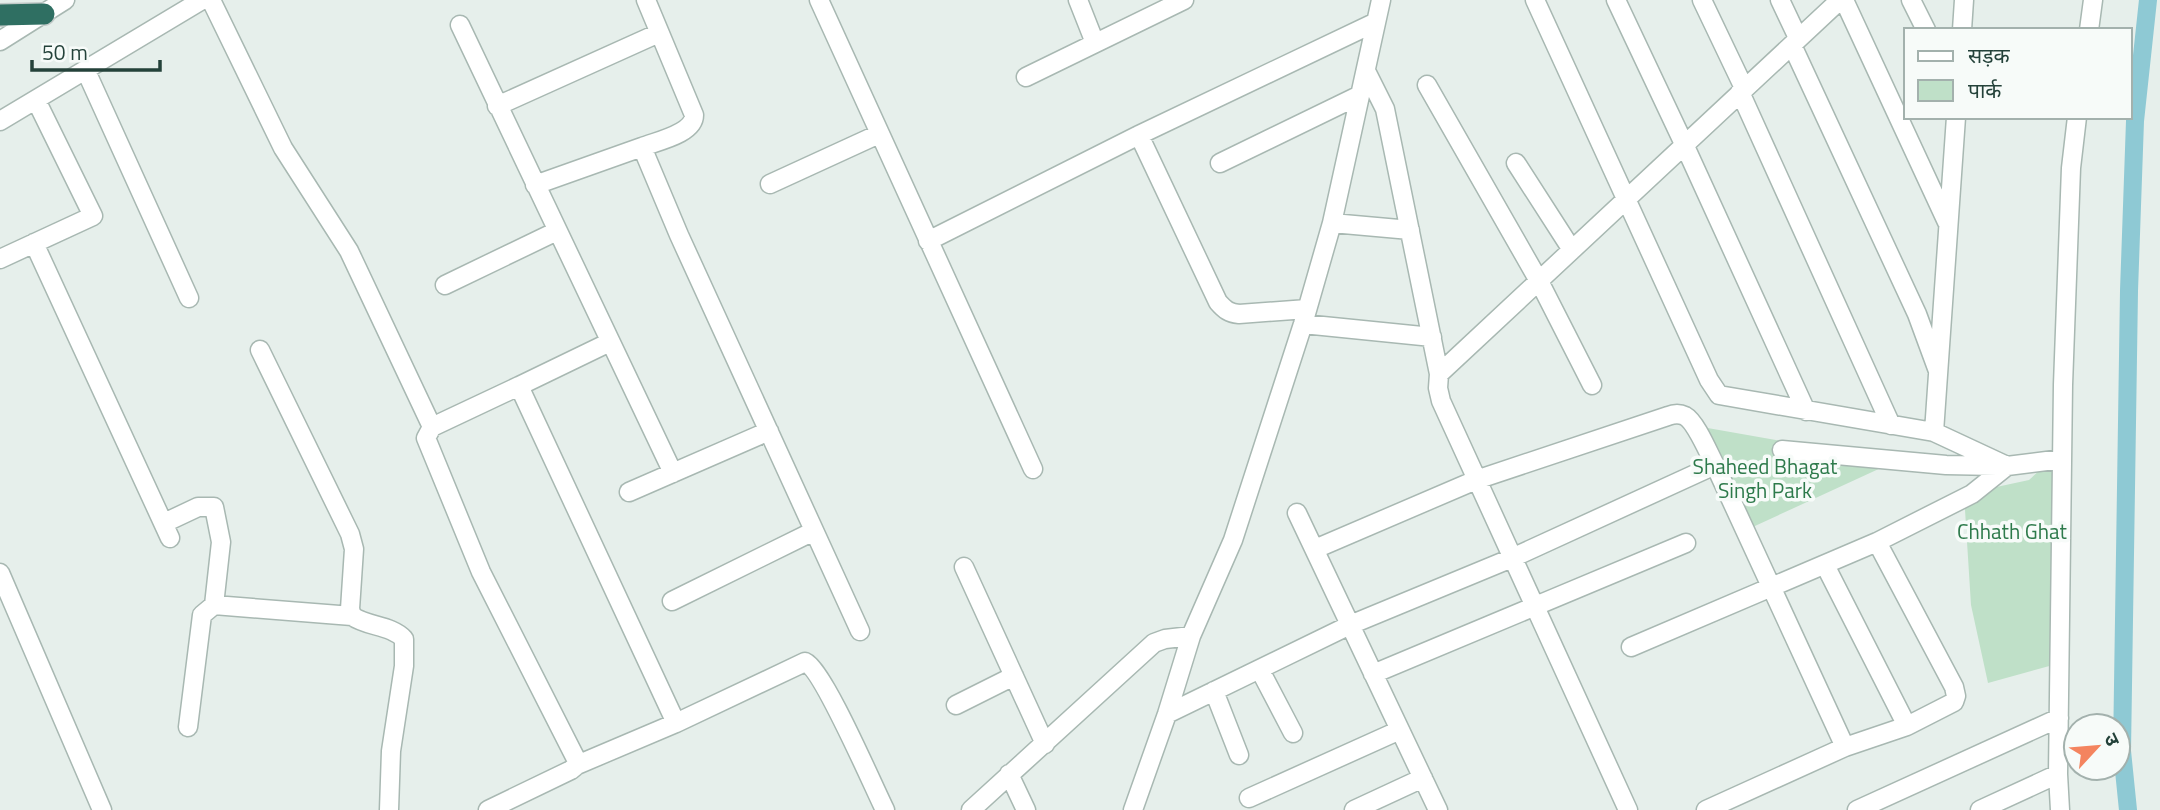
<svg xmlns="http://www.w3.org/2000/svg" width="2160" height="810" font-family="'Titillium Web','Noto Sans Devanagari',sans-serif">
  <style>
    .green { fill: #bfe0c8 }
    .lines { fill: none; stroke-linecap: round; stroke-linejoin: round }
    .canal { stroke: #8ec9d4; stroke-width: 18 }
    .minor-casing { stroke: #a8b8b2; stroke-width: 21 }
    .highway-casing { stroke: #c2cac8; stroke-width: 24 }
    .minor { stroke: #fff; stroke-width: 18 }
    .highway { stroke: #2f6f62; stroke-width: 21 }
    .labels { text-anchor: middle; dominant-baseline: central; stroke-width: 7; stroke-linejoin: round; paint-order: stroke }
    .park-label { font-size: 21px; fill: #2d7a4b; stroke: #f7fbf9 }
  </style>
  <rect width="100%" height="100%" fill="#e6efeb"/>
  <!-- green -->
  <path class="green" d="M1702 427 1896 461 1744 531Z
    M2055 456 2053 665 1988 683 1971 605 1964 494 2029 480Z"/>
  <g class="lines">
    <!-- canal -->
    <path class="canal" d="M2128 810 2122 751 2129 291 2135 121 2148 0"/>
    <defs>
      <path id="minor" d="M211 0 283 148 349 251 432 427
        M646 0 694 115C694 134 657 141 642 147L679 235 860 631
        M819 0 1033 469
        M1078 0 1095 43
        M1535 0 1709 380 1719 395 1934 432 2007 466 2062 459
        M1616 0 1684 144 1806 411
        M1702 0 1744 88
        M1780 0 1798 38
        M1844 0 1947 222
        M1911 0 1926 30
        M460 25 673 473
        M1962 30 1964 0
        M2089 30 2093 0
        M0 41 65 0
        M1792 45 1917 314 1938 371
        M86 71 189 298
        M1366 71 1385 109 1439 374
        M1026 77 1184 0
        M1427 85 1539 281 1592 385
        M1740 92 1891 425
        M497 106 659 33
        M0 121 202 0
        M1139 135 1218 302C1225 310 1229 313 1239 314L1307 309
        M1220 163 1360 95
        M1516 163 1572 250
        M770 184 879 134
        M535 185 642 147
        M1332 223 1410 230
        M928 241 1139 135 1376 22
        M34 243 170 538
        M0 259 93 216 36 100
        M445 285 557 231
        M1303 324 1432 337
        M260 350 350 534 354 549 350 609 352 616C368 627 391 625 404 639V666L391 751 389 810
        M519 386 610 342
        M1934 432 1956 117
        M1782 450 1946 465 1997 466
        M629 492 769 431
        M1297 513 1438 810
        M164 523 198 507H214L221 542 214 605 202 615 188 727
        M1315 549 1476 480 1668 416C1673 414 1679 413 1685 416 1696 422 1709 454 1715 465L1845 747
        M1825 565 1907 726
        M964 567 1045 744
        M0 573 102 810
        M672 601 814 531
        M214 605 352 616
        M1631 647 1877 542 1972 494 2007 466
        M1260 670 1293 733
        M1373 674 1686 543
        M1214 691 1239 755
        M956 705 1014 676
        M1167 714 1350 625 1512 558 1715 465
        M577 765 676 723 805 662C823 669 873 786 885 810
        M1009 774 1026 810
        M1249 798 1400 730
        M488 810 571 770 577 765 576 759 481 572 426 438 432 427 519 386 676 723
        M971 810 1154 643 1165 639 1191 636
        M1133 810 1167 714 1191 636 1233 540 1303 324 1332 223 1381 0
        M1354 810 1423 778
        M1628 810 1441 401 1438 388 1439 374 1840 0
        M1706 810 1845 747 1907 726 1954 702 1956 696 1954 687 1877 542
        M1857 810 2059 718
        M1980 810 2058 774
        M2060 810 2058 774 2063 385 2071 168 2077 117"/>
      <path id="highway" d="M0 15 44 14"/>
    </defs>
    <!-- minor casing -->
    <use href="#minor" class="minor-casing"/>
    <!-- highway casing -->
    <use href="#highway" class="highway-casing"/>
    <!-- minor -->
    <use href="#minor" class="minor"/>
    <!-- highway -->
    <use href="#highway" class="highway"/>
  </g>
  <g class="labels">
    <!-- park labels -->
    <g class="park-label">
      <text x="1765" y="466">Shaheed Bhagat<tspan x="1765" dy="24">Singh Park</tspan></text>
      <text x="2012" y="531">Chhath Ghat</text>
    </g>
  </g>
  <!-- legend -->
  <rect x="1904" y="28" width="228" height="91" fill="#f7fbf9" stroke="#a3b1ad" stroke-width="2"/>
  <rect x="1918" y="51" width="35" height="10" fill="#ffffff" stroke="#a3b1ad" stroke-width="2"/>
  <text x="1968" y="63" font-size="21" fill="#24423a">सड़क</text>
  <rect x="1918" y="80" width="35" height="21" fill="#bfe0c8" stroke="#a3b1ad" stroke-width="2"/>
  <text x="1968" y="98" font-size="21" fill="#24423a">पार्क</text>
  <!-- north arrow -->
  <g transform="translate(2097 747) rotate(64)"><circle r="33" fill="#f7fbf9" stroke="#a3b1ad" stroke-width="2"/>
  <path d="M0-5L12 26L0 18L-12 26Z" fill="#f4845f"/>
  <text y="-10" font-size="19" font-weight="bold" text-anchor="middle" fill="#24423a">उ</text>
  </g>
  <!-- scale -->
  <path d="M32 60v10h128v-10" fill="none" stroke="#24423a" stroke-width="3.5"/>
  <text x="42" y="60" font-size="21" fill="#24423a" stroke="#f7fbf9" stroke-width="5" paint-order="stroke">50 m</text>
</svg>
